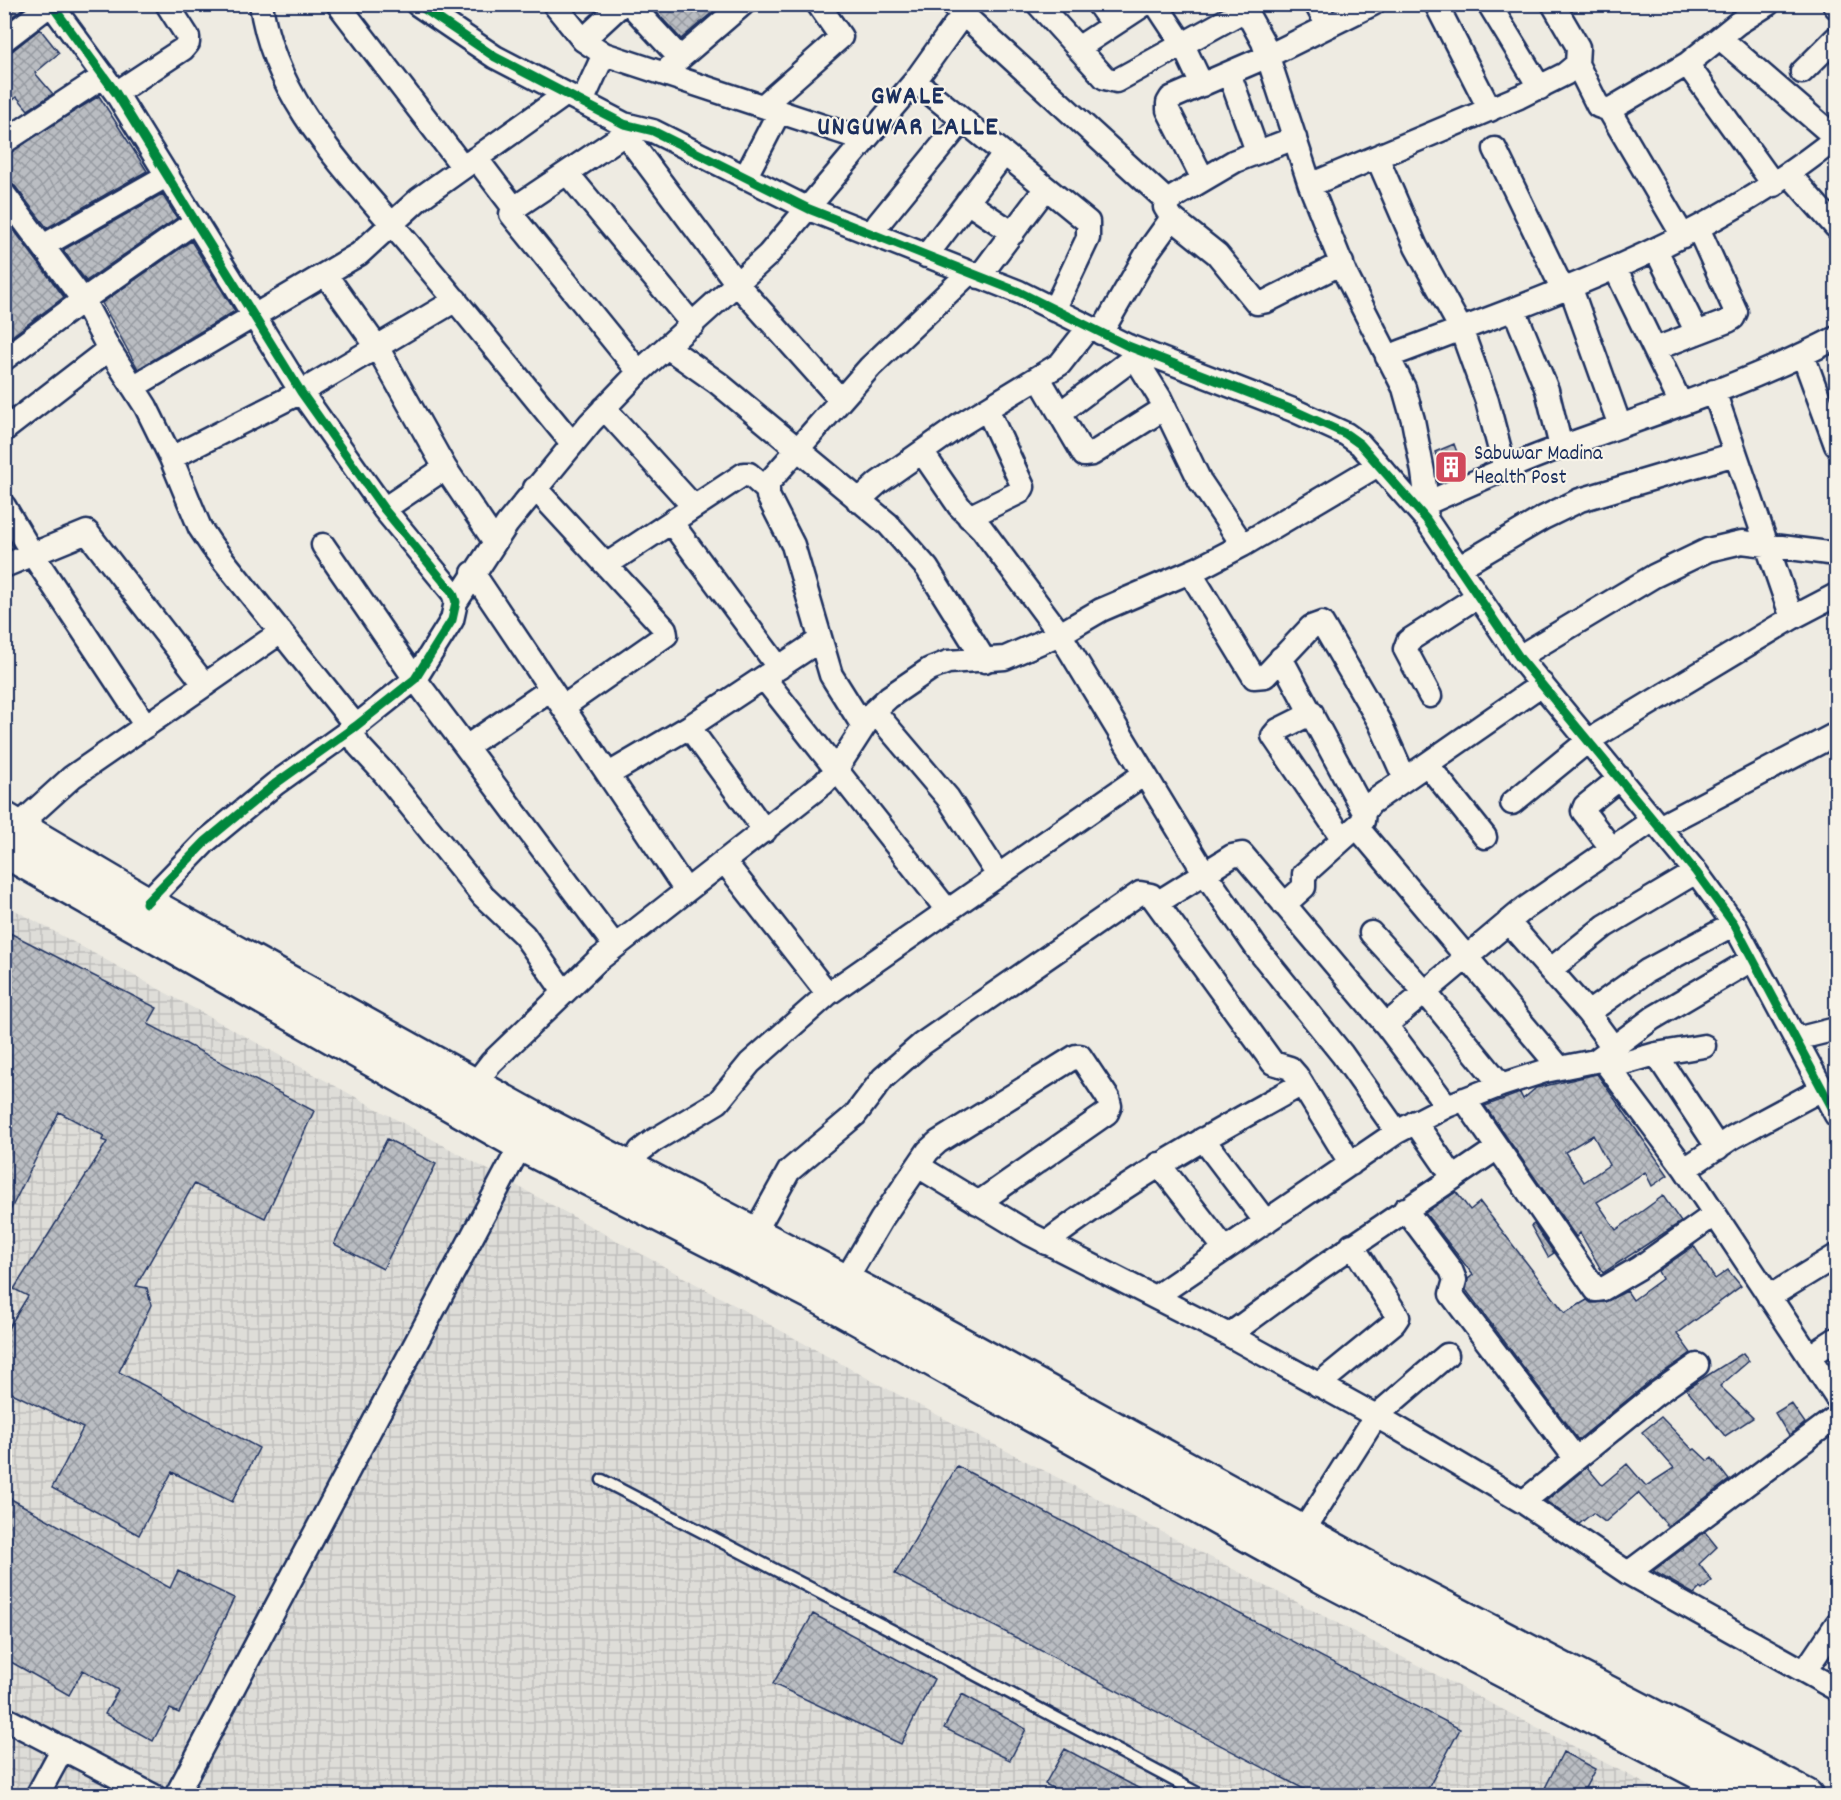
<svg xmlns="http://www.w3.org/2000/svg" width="1841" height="1800" font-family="Dekko,sans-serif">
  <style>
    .industrial { fill: url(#industrial-grid) }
    .building { fill: url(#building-cross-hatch); stroke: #1b2f5e; stroke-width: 1.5; fill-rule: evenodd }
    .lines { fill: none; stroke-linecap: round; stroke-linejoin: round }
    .lane-casing { stroke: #1b2f5e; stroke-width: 15 }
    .street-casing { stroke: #1b2f5e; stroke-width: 27 }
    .primary-casing { stroke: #1b2f5e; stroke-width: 38 }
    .lane { stroke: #f7f3e8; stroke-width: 10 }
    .street { stroke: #f7f3e8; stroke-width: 22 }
    .primary { stroke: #f7f3e8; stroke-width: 33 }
    .cycleway-casing { stroke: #f7f3e8; stroke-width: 13 }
    .cycleway { stroke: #00873e; stroke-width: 9 }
    .labels { text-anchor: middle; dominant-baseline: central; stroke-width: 4.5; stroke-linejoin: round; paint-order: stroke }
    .poi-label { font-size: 21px; fill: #1b2f5e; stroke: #f7f3e8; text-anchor: start }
    .district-label { font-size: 27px; font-weight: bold; letter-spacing: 1.5px; fill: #1b2f5e; stroke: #f7f3e8 }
  </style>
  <defs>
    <pattern id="industrial-grid" width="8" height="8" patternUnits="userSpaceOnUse" patternTransform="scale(1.5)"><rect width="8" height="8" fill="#deddd8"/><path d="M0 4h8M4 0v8" fill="none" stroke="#bebebc"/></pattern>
    <pattern id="building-cross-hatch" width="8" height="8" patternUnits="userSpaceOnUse" patternTransform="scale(1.5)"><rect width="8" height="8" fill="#babdc2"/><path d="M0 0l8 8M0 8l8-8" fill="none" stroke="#969aa1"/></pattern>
  </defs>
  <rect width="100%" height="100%" fill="#eeebe2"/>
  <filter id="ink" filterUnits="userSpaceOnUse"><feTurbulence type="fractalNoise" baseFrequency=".0167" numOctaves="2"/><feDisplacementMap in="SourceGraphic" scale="12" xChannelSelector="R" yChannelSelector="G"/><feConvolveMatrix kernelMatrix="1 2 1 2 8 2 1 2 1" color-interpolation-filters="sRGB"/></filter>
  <g filter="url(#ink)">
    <!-- industrial -->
    <path class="industrial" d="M4 904 878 1384 1667 1795H5Z"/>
    <!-- building -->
    <path class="building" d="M4 4H28L4 23Z
      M649 4H722L681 39Z
      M40 29 59 53 35 73 53 94 28 110 17 97 4 107V53L12 51Z
      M99 96 147 171 47 228 15 186 4 181V155Z
      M162 194 177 218 86 281 63 250Z
      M4 217 64 297 4 342Z
      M191 241 235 311 138 369 102 303Z
      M1454 444 1464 472 1445 480 1435 452Z
      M4 930 157 1008 148 1024 314 1111 265 1218 194 1184 136 1286 147 1288 151 1305 119 1372 259 1448 232 1502 172 1472 139 1535 52 1488 83 1428 4 1389V1335L28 1296 14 1289 107 1142 102 1140 104 1136 59 1112 4 1223Z
      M1597 1074 1668 1175 1652 1186 1645 1172 1597 1202 1616 1230 1663 1196 1681 1222 1603 1273 1580 1233 1576 1237 1485 1106 1520 1093 1523 1099 1536 1088ZM1593 1135 1609 1165 1584 1182 1565 1152Z
      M387 1139 436 1164 383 1269 334 1244Z
      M1456 1192 1470 1210 1480 1202 1565 1313 1587 1300 1591 1303 1605 1302 1627 1291 1633 1300 1662 1279 1658 1271 1694 1246 1715 1279 1728 1270 1741 1286 1677 1334 1691 1353 1648 1383 1578 1440 1466 1290 1468 1279 1473 1275 1425 1213Z
      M1534 1224 1554 1253 1548 1257 1531 1226Z
      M1743 1353 1749 1361 1720 1386 1753 1418 1725 1436 1686 1389Z
      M1791 1403 1805 1423 1789 1436 1775 1413Z
      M1661 1417 1693 1450 1695 1449 1708 1461 1712 1458 1729 1480 1668 1526 1638 1493 1605 1522 1593 1513 1579 1524 1546 1501 1587 1467 1602 1485 1627 1464 1646 1486 1674 1468 1642 1432Z
      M957 1466 1460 1729 1424 1796H1317L895 1574Z
      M4 1495 170 1588 178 1571 234 1598 179 1713 170 1709 153 1741 105 1714 118 1690 83 1670 69 1695 4 1658Z
      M1705 1532 1717 1547 1699 1564 1712 1581 1702 1590 1700 1588 1694 1594 1653 1571Z
      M813 1614 934 1679 901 1744 773 1684Z
      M962 1694 1026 1729 1010 1760 944 1728Z
      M1065 1749 1153 1796H1068L1045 1784Z
      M1563 1752 1595 1769 1581 1796H1541Z"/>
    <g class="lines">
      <defs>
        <path id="lane" d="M602 1480 899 1634 1203 1796"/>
        <path id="street" d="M51 4 116 93 301 392 384 509 453 593 456 602 452 620 415 679 356 726 275 784 206 841 146 903
          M261 4C275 106 355 178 416 253 469 316 520 380 572 443
          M338 4 463 167
          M417 4 495 57 624 124 653 131 809 209 1019 292 1128 346 1293 410 1346 434 1360 444 1426 519 1519 657 1696 872 1734 924 1836 1115
          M554 4 583 40 604 54 865 140
          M630 4 680 58
          M952 4 1167 201
          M1038 4 1105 78 1116 81 1245 10
          M1098 4 1113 25
          M1156 4 1183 45 1202 85
          M1242 4 1263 42 1310 185 1346 275 1404 388 1413 420 1423 472 1427 503 1426 519
          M1316 4 1328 26
          M1436 4 1490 110
          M1489 4 1540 88
          M1834 4 1836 7
          M1720 38 1836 138
          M4 40 51 4
          M583 40 622 4
          M1078 48 1145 4
          M1577 64 1598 106 1609 110 1687 64 1738 23 1768 4
          M1687 64 1774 185
          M664 72 743 4
          M1802 72 1836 38
          M1229 73 1257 151
          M915 81 1088 222V238L1054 310
          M116 93 183 49 188 43V37L167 4
          M582 102 604 54
          M763 106 841 37 818 4
          M1609 110 1683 236
          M635 127 519 205 511 214 639 372
          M625 134 738 285 840 399
          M1295 138 1235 161 1167 201 1165 207 1172 218 1217 254 1257 303 1267 301 1342 263
          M4 142 104 76
          M1495 149 1563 290
          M1377 157 1416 247 1461 329 1487 401 1505 469
          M476 158 514 208
          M567 173 693 325
          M1790 175 1836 227
          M745 178 779 112
          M1203 179 1168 110V103L1171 98 1268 56 1373 4
          M1310 185 1519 97 1565 74 1577 64 1578 47 1553 4
          M4 194 83 300 109 349 146 407 171 458 200 528 212 546 356 726 354 736 359 746 384 773 483 896 524 935 564 992
          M967 202 1013 233
          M878 224 963 120
          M43 246 168 175
          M1656 250 1697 333
          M926 256 1004 154
          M1615 268 1681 404
          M326 275 377 347 445 468 495 542
          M979 277 1046 188
          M1570 286 1620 426
          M1514 309 1547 390 1561 447
          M1101 333 1149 250 1172 218
          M1128 346 1160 398 1200 481 1243 545
          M667 347 718 383 888 524 927 568 985 661
          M1655 349 1728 321 1733 318 1736 312 1698 228
          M1803 355 1836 445
          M1387 357C1543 298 1705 244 1836 138
          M4 359 83 300 196 221
          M1039 378 1084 455 1092 454 1165 408
          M133 387 359 254 419 199 566 94
          M1714 391 1792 618
          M604 408 694 507
          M1060 413 1135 357
          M4 430 109 349
          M922 452 959 506 982 529 1060 634 1204 872 1258 950 1342 1054 1397 1132
          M171 458 301 392 456 300
          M535 488 665 629 666 635 563 707
          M858 501 878 483 960 425 1060 364 1089 327
          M1427 503C1466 486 1505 468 1545 453 1643 417 1744 386 1836 338
          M4 506 33 555 146 726
          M384 509 445 468
          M969 517 1020 492 1023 487 987 409
          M671 522 779 668
          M323 545 415 679 615 946
          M606 565 744 474H749L767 490
          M4 566 87 532 205 685
          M1458 568 1543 518 1580 500 1735 454
          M1190 572 1254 677 1265 676 1311 627 1322 623 1380 723 1405 779
          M473 573 685 889
          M456 602 507 524 590 423 639 372 768 255 915 81 970 4
          M1519 657 1654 576 1708 550 1742 542 1836 554
          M1281 658 1364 812
          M764 678 948 911
          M1430 696 1405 649 1408 641 1478 596
          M874 711 948 798 998 875
          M1312 713 1278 730 1273 736 1343 839
          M863 726 831 675 793 545 768 496V483L870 367 969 273
          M689 727 765 831
          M466 747 551 689
          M1427 764 1485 837
          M609 774 689 727 820 640
          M1512 803 1589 740 1792 618 1836 595
          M17 827 72 777 281 632
          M1357 827 1560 1068
          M1659 827 1836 734
          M1612 849 1583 811 1585 806 1620 778
          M724 861 828 994
          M1157 903 1232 856 1242 854 1386 1025 1447 1106
          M1284 905 1304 887V874L1363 821 1364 812 1371 803 1542 684
          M1508 922 1588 1013 1613 1047
          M1371 933 1425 992 1501 1085
          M1550 970 1605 926 1696 872
          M1588 1013 1647 971 1734 924
          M1386 1025 1524 909 1653 820
          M1796 1039 1836 1029
          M1656 1054 1718 1148
          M1601 1057 1685 1169 1836 1397
          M1610 1067 1656 1054 1704 1046
          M474 1085 491 1063 597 961 824 783 836 770 874 711 889 697 930 669 948 662 1005 658 1060 634 1101 610 1199 568 1243 545 1378 465
          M1464 1099 1596 1290 1603 1289 1639 1268 1715 1214
          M1415 1122 1453 1177
          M1203 1139 1266 1222
          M1159 1164 1225 1249
          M918 1166 1030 1234 1229 1335 1394 1426 1523 1502 1628 1573 1836 1689
          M630 1168 640 1151 653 1141 718 1102 750 1063 828 994 1144 774
          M1685 1169 1733 1137 1822 1089
          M1405 1209 1451 1270 1455 1280 1451 1294 1576 1459
          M754 1234 789 1171 855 1115 883 1078 922 1044 1140 893 1151 895 1273 1063 1290 1068 1297 1076 1351 1164
          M1046 1243C1127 1181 1213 1133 1302 1084
          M845 1281 881 1220 928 1151 938 1142 1076 1056H1080L1108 1098 1110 1106 1107 1113 978 1203
          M1155 1297 1397 1132 1447 1106 1501 1085 1545 1071 1595 1061 1653 1018 1753 959
          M1769 1297 1836 1256
          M1229 1335 1319 1269 1496 1149
          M1810 1356 1836 1339
          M1318 1385 1394 1323 1398 1317 1352 1245
          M1523 1502 1656 1394 1697 1365
          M1302 1533 1376 1416 1447 1355
          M1628 1573 1836 1417
          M1805 1671 1836 1625
          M4 1718 154 1796
          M37 1796 63 1748
          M176 1796 527 1133"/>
        <path id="primary" d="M4 819 146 903 535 1119 886 1303 1360 1564 1806 1796
          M4 850 521 1144 811 1292 1326 1578 1745 1796"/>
      </defs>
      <!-- lane casing -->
      <use href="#lane" class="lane-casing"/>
      <!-- street casing -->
      <use href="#street" class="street-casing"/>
      <!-- primary casing -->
      <use href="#primary" class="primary-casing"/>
      <!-- lane -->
      <use href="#lane" class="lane"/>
      <!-- street -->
      <use href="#street" class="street"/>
      <!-- primary -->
      <use href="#primary" class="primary"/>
      <defs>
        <path id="cycleway" d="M51 4 116 93 301 392 384 509 453 593 456 602 452 620 415 679 356 726 275 784 206 841 146 903
          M417 4 495 57 624 124 653 131 809 209 1019 292 1128 346 1293 410 1346 434 1360 444 1426 519 1519 657 1696 872 1734 924 1836 1115"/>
      </defs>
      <!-- cycleway casing -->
      <use href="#cycleway" class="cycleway-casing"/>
      <!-- cycleway -->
      <use href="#cycleway" class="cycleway"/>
    </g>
  </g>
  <!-- icons -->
  <defs>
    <symbol id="building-square" viewBox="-11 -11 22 22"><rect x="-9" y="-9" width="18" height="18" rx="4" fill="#d1495b" stroke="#f7f3e8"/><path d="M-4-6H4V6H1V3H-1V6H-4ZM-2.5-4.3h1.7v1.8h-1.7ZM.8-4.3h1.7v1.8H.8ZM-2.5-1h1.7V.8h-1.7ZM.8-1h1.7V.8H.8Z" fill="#fff"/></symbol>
  </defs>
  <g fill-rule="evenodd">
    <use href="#building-square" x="1432" y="448" width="38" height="38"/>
  </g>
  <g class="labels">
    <!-- poi labels -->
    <g class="poi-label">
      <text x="1474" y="455">Sabuwar Madina<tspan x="1474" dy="24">Health Post</tspan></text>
    </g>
    <!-- district labels -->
    <g class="district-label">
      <text x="908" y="97">GWALE<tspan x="908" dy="31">UNGUWAR LALLE</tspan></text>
    </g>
  </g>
  <!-- margin -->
  <rect width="1841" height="1800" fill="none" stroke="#f7f3e8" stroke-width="24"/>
  <rect x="12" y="12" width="1817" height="1776" fill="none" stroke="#1b2f5e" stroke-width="2" filter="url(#ink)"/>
</svg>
